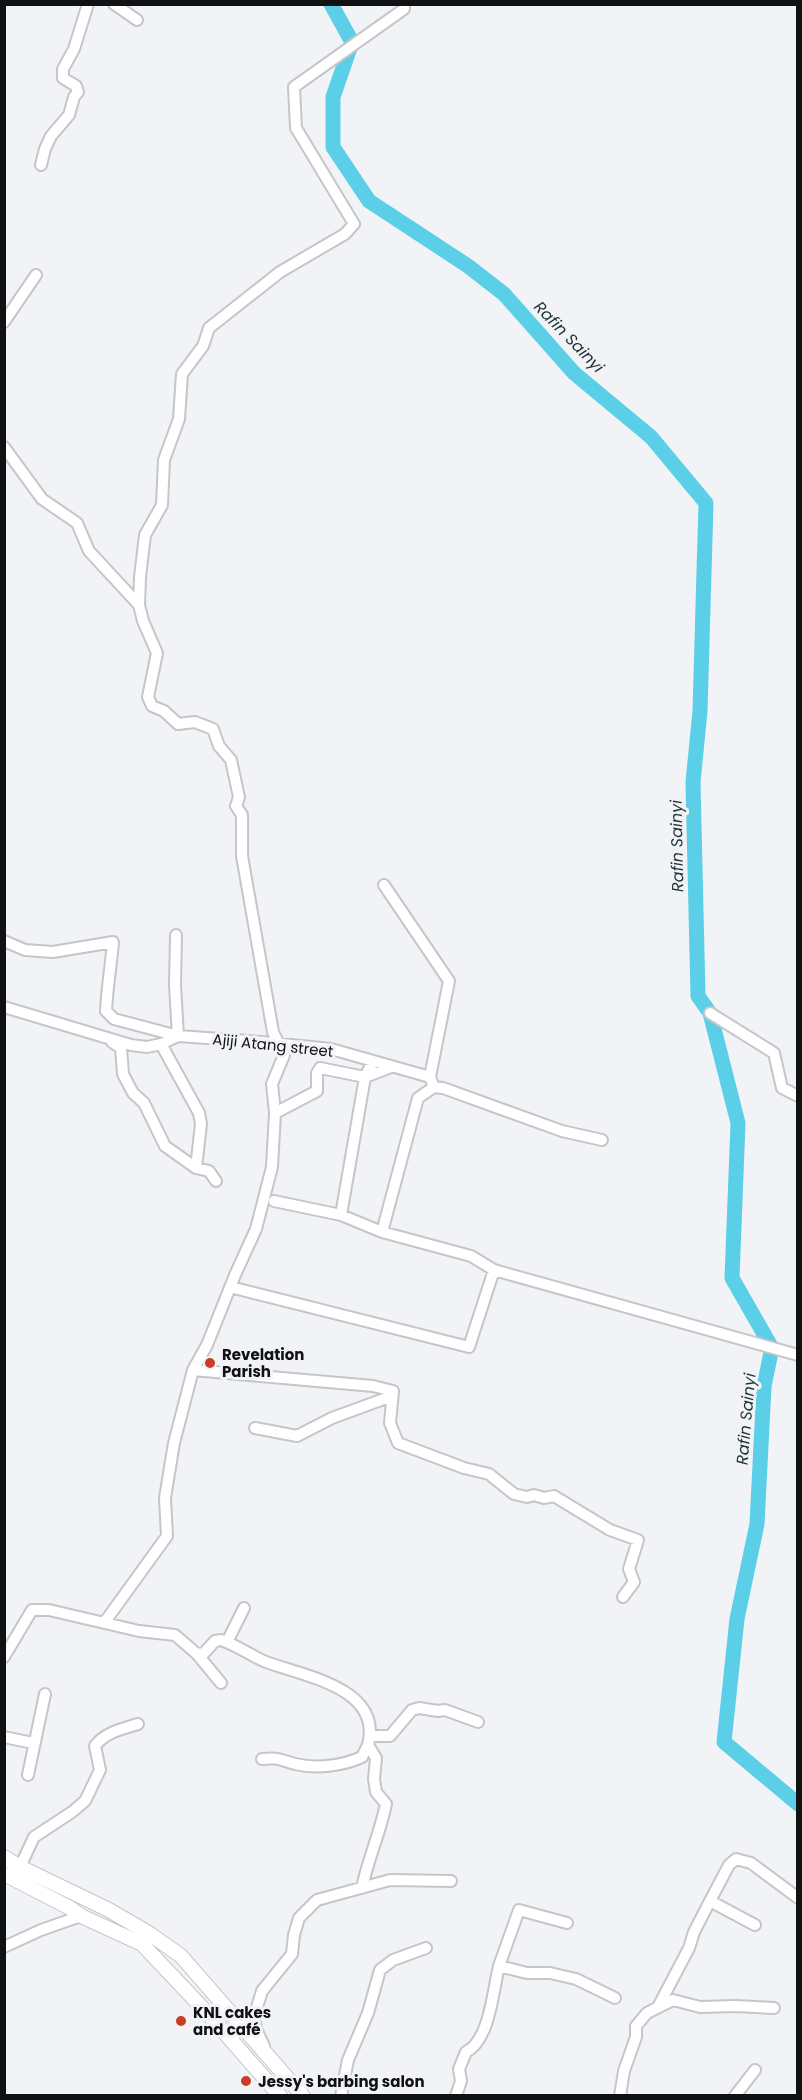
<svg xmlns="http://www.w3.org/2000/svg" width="802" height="2100" font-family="Poppins,sans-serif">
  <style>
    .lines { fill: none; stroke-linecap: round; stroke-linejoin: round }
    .river { stroke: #5acfe7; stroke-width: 15 }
    .minor-casing { stroke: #c4c6c9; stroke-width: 14 }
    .major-casing { stroke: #c4c6c9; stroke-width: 16 }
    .minor { stroke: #fff; stroke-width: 10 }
    .major { stroke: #fff; stroke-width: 14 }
    .poi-dot { fill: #c93d26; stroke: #f1f3f7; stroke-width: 2 }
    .labels { text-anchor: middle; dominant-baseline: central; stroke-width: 6; stroke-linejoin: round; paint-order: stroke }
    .street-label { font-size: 15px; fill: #101112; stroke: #f1f3f7 }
    .poi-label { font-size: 15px; font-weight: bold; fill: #101112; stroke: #f1f3f7; text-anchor: start }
    .water-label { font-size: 16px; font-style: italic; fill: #1d3236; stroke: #f1f3f7 }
  </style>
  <rect width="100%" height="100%" fill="#f1f3f7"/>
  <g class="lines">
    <!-- river -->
    <path class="river" d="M331 4 352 42 333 97V147L369 201 468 266 504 294 574 373 651 437 706 503 700 711 693 782 698 996 710 1013 738 1123 732 1278 772 1348 764 1386 757 1524 737 1619 724 1742 798 1804"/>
    <defs>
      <path id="minor" d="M114 4 137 20
        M41 165 45 149 51 136 69 115 74 97 78 92 76 86 63 78V69L74 49 88 4
        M4 322 36 275
        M4 447 42 499 77 523 89 551 139 605
        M384 885 449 981 430 1077
        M4 941 25 950 53 952 113 942C111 966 107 988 106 1011L114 1019 178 1036 175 985 176 935
        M4 1007 131 1045 147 1047 161 1044 178 1036 262 1042 331 1049 430 1077 434 1087 443 1088 562 1131 602 1140
        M710 1013 774 1053 782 1088 798 1096
        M112 1042 121 1048 123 1074 133 1093 144 1103 165 1146 196 1168 209 1171 216 1181
        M161 1044 199 1113 201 1124 196 1168
        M275 1113 317 1091V1073L320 1068 365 1077 391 1067
        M274 1201 341 1215 382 1232 471 1256 494 1270 798 1355
        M341 1215 365 1077 373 1061
        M382 1232 418 1098 434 1087
        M230 1287 469 1347 494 1270
        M193 1370 373 1386 393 1391 390 1423 398 1443 464 1468 489 1474 514 1494 527 1497 534 1495 544 1498 554 1496 610 1530 638 1540 629 1569 634 1582 623 1597
        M255 1428 297 1436 332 1418 392 1396
        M104 1623 167 1536 165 1498 174 1443 193 1370 207 1345 235 1275 256 1229 272 1167 275 1113 272 1084 284 1055 273 1032 242 856V815L236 806 239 797 231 760 219 746 213 729 195 722 178 724 164 711 152 706 148 697 157 653 143 621 139 605 140 577 145 535 162 505 164 460 179 419 182 374 203 346 209 328 280 272 345 234 354 224 296 128 294 87 404 9V4
        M227 1642 244 1608
        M197 1654 221 1683
        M4 1657 32 1610H49L139 1631 175 1635 197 1654 204 1653 215 1641 221 1640C237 1645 251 1656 266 1662 304 1676 383 1688 368 1745L376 1758 374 1779 376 1792 386 1804C380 1833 368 1859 362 1888
        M370 1736H390L412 1710 419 1708 438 1711 445 1710 478 1722
        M4 1737 33 1743
        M262 1759C280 1757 280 1760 295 1764 317 1769 342 1766 362 1757L368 1745
        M28 1775 45 1694
        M20 1867 34 1837 72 1812 85 1801 100 1770 95 1746C105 1732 123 1729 138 1724
        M710 1901 729 1865 736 1859 751 1863 798 1898
        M4 1947 41 1930 81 1916
        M499 1966 519 1910 567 1923
        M658 2007 689 1948 694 1932 710 1901 755 1925
        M264 2046 256 2029 254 2017 262 1991 292 1954 294 1935 299 1918 317 1900 390 1880 451 1881
        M341 2096 348 2060 368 2013 380 1970 393 1960 426 1948
        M456 2096 461 2081 459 2069 466 2052C490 2040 493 1990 499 1966L527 1973H550L576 1979 615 1998
        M620 2096 624 2071 636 2037V2026L647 2013 673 2000 700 2007 736 2006 774 2008
        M735 2096 755 2070"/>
      <path id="major" d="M4 1857 20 1867 109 1910 150 1934 181 1956 303 2096
        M4 1874 70 1908 81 1916 142 1944 211 2017 280 2096"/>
    </defs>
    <!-- minor casing -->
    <use href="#minor" class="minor-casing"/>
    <!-- major casing -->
    <use href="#major" class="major-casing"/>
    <!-- minor -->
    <use href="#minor" class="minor"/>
    <!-- major -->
    <use href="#major" class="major"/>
  </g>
  <!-- markers -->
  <g class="poi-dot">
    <circle cx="210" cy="1363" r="6"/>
    <circle cx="181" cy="2021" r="6"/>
    <circle cx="246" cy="2081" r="6"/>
  </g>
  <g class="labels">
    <!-- street labels -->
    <g class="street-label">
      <text transform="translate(273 1045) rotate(6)">Ajiji Atang street</text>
    </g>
    <!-- poi labels -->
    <g class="poi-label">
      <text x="222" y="1354">Revelation<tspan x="222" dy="17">Parish</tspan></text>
      <text x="193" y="2012">KNL cakes<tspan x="193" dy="17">and café</tspan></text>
      <text x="258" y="2081">Jessy's barbing salon</text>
    </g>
    <!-- water labels -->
    <g class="water-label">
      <text transform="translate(569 337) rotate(46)">Rafin Sainyi</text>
      <text transform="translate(677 846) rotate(-91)">Rafin Sainyi</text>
      <text transform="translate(746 1419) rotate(-85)">Rafin Sainyi</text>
    </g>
  </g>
  <!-- border -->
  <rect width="802" height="2100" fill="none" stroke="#101112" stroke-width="12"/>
</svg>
